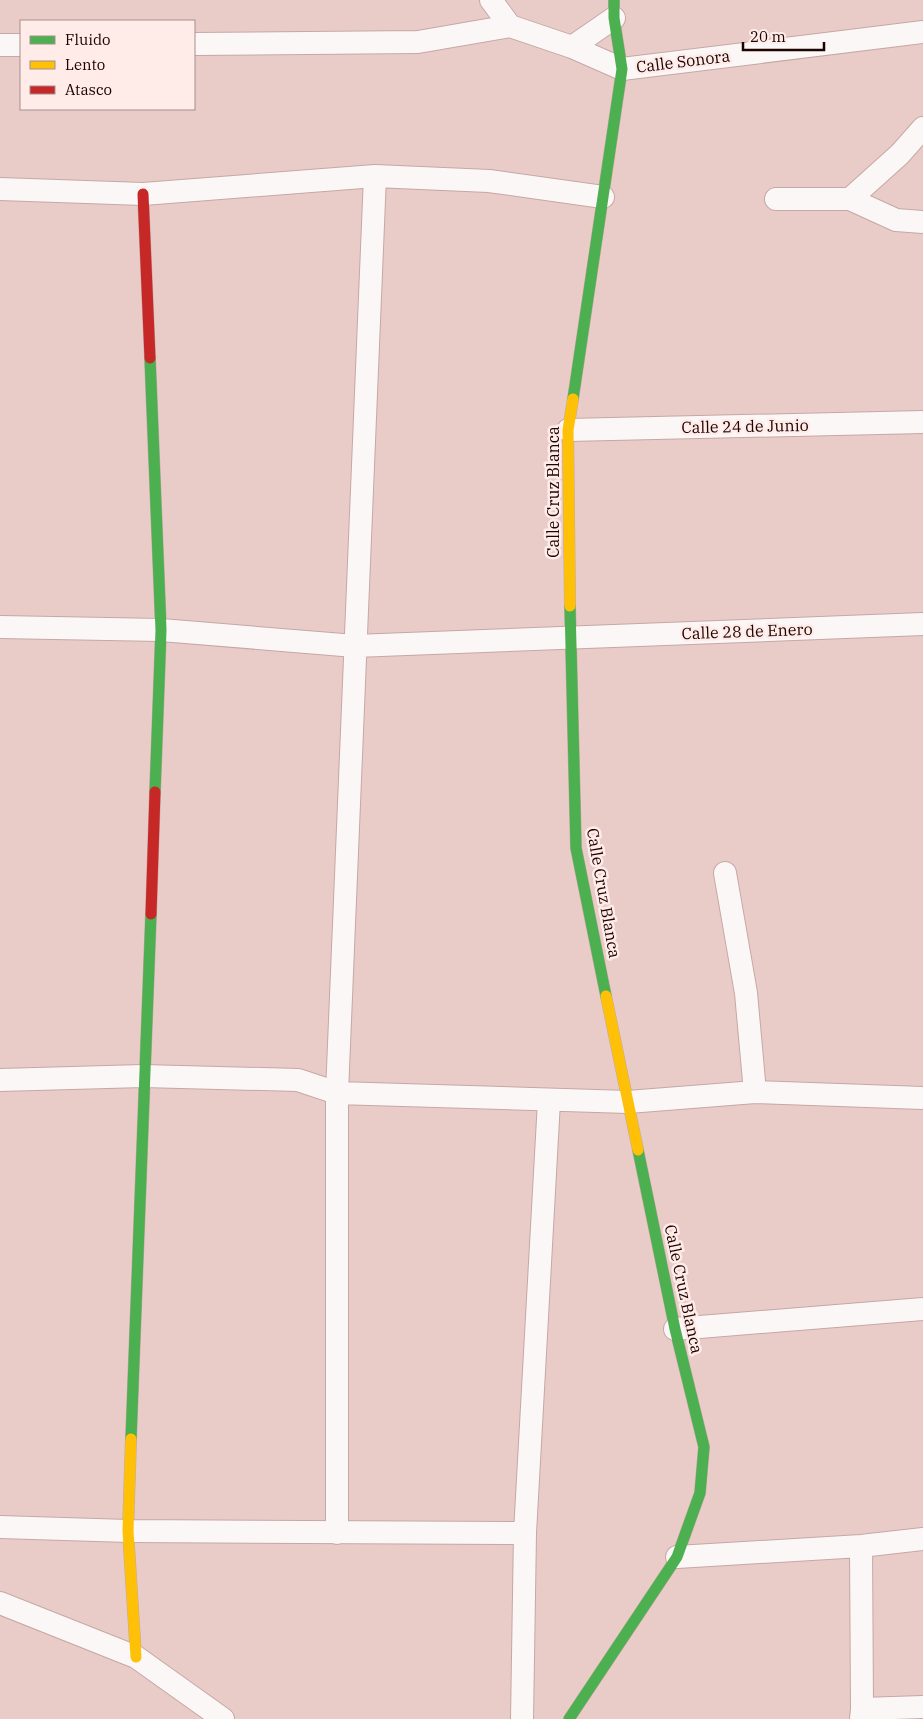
<svg xmlns="http://www.w3.org/2000/svg" width="923" height="1719" font-family="'IBM Plex Serif',serif">
  <style>
    .lines { fill: none; stroke-linecap: round; stroke-linejoin: round }
    .street-casing { stroke: #c5a8a5; stroke-width: 24 }
    .fast-casing { stroke: #c5a8a5; stroke-width: 12 }
    .slow-casing { stroke: #c5a8a5; stroke-width: 12 }
    .jam-casing { stroke: #c5a8a5; stroke-width: 12 }
    .street { stroke: #fcf7f7; stroke-width: 22 }
    .fast { stroke: #4caf50; stroke-width: 11 }
    .slow { stroke: #ffc107; stroke-width: 11 }
    .jam { stroke: #c62828; stroke-width: 11 }
    .labels { text-anchor: middle; dominant-baseline: central; stroke-width: 5; stroke-linejoin: round; paint-order: stroke }
    .street-label { font-size: 16px; fill: #1d0202; stroke: #ffece9 }
  </style>
  <rect width="100%" height="100%" fill="#e9ccc8"/>
  <g class="lines">
    <defs>
      <path id="street" d="M491 0 510 26 572 47 622 69 923 32
        M194 44 418 42 510 26
        M0 45H21
        M572 47 614 18
        M0 189 143 194 375 176 489 181 603 197
        M776 199H850L896 220 923 222
        M850 199 900 154 923 128
        M568 430 923 422
        M0 627 161 630 355 646 923 624
        M725 873 746 993 755 1092
        M0 1080 143 1076 298 1080 337 1093 628 1102 755 1092 923 1098
        M675 1329 923 1309
        M0 1527 128 1531 525 1533
        M337 1533V1093L375 176
        M677 1557 861 1546 923 1539
        M0 1603 136 1657 223 1719
        M862 1709 923 1707
        M522 1719 525 1533 549 1101
        M861 1719 862 1709 861 1546"/>
      <path id="fast" d="M150 358 161 630 155 792
        M573 399 622 69 614 18V0
        M570 606 576 848 606 996
        M131 1439 151 914
        M569 1719 677 1557 700 1493 704 1447 675 1329 638 1150"/>
      <path id="slow" d="M570 606 568 430 573 399
        M606 996 638 1150
        M131 1439 128 1531 136 1657"/>
      <path id="jam" d="M143 194 150 358
        M151 914 155 792"/>
    </defs>
    <!-- street casing -->
    <use href="#street" class="street-casing"/>
    <!-- fast casing -->
    <use href="#fast" class="fast-casing"/>
    <!-- slow casing -->
    <use href="#slow" class="slow-casing"/>
    <!-- jam casing -->
    <use href="#jam" class="jam-casing"/>
    <!-- street -->
    <use href="#street" class="street"/>
    <!-- fast -->
    <use href="#fast" class="fast"/>
    <!-- slow -->
    <use href="#slow" class="slow"/>
    <!-- jam -->
    <use href="#jam" class="jam"/>
  </g>
  <g class="labels">
    <!-- street labels -->
    <g class="street-label">
      <text transform="translate(683 61) rotate(-7)">Calle Sonora</text>
      <text transform="translate(745 426) rotate(-1)">Calle 24 de Junio</text>
      <text transform="translate(553 492) rotate(-90)">Calle Cruz Blanca</text>
      <text transform="translate(747 631) rotate(-2)">Calle 28 de Enero</text>
      <text transform="translate(604 893) rotate(80)">Calle Cruz Blanca</text>
      <text transform="translate(684 1289) rotate(78)">Calle Cruz Blanca</text>
    </g>
  </g>
  <!-- legend -->
  <rect x="20" y="20" width="175" height="90" fill="#ffece9" stroke="#a58e8d"/>
  <rect x="30" y="36" width="25" height="8" fill="#4caf50" stroke="#a58e8d"/>
  <text x="65" y="45" font-size="15" fill="#1d0202">Fluido</text>
  <rect x="30" y="61" width="25" height="8" fill="#ffc107" stroke="#a58e8d"/>
  <text x="65" y="70" font-size="15" fill="#1d0202">Lento</text>
  <rect x="30" y="86" width="25" height="8" fill="#c62828" stroke="#a58e8d"/>
  <text x="65" y="95" font-size="15" fill="#1d0202">Atasco</text>
  <!-- scale -->
  <path d="M743 42v8h81v-8" fill="none" stroke="#1d0202" stroke-width="2.5"/>
  <text x="750" y="42" font-size="15" fill="#1d0202" stroke="#ffece9" stroke-width="4" paint-order="stroke">20 m</text>
</svg>
